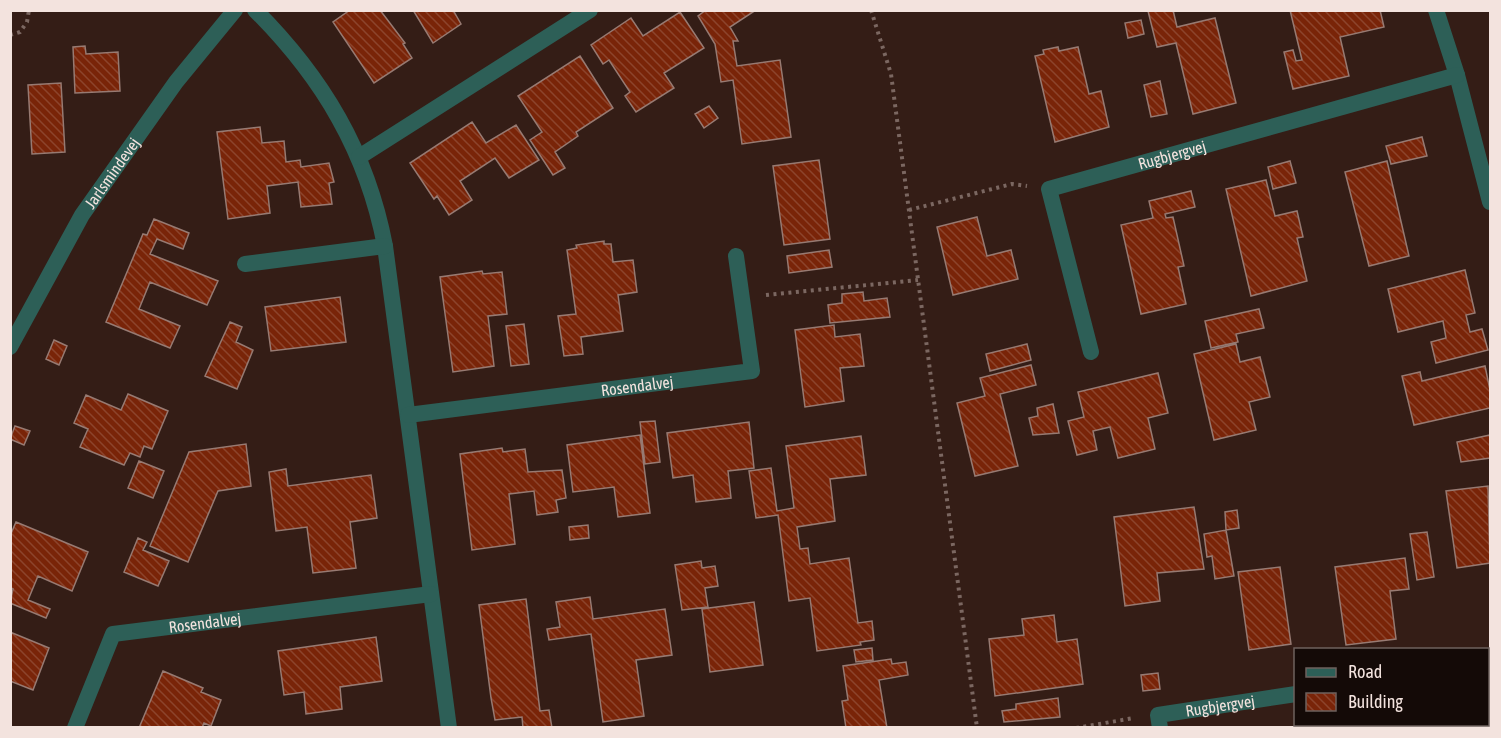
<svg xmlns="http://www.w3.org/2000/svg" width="1501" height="738" font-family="'Asap Condensed',sans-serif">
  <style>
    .building { fill: url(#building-back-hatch); stroke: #977a72; stroke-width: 1.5 }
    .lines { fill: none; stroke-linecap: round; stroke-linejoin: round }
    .path { stroke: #7b6761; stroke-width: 4; stroke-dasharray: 3 4.5; stroke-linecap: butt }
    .minor { stroke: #2d5f57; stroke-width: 16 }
    .tertiary { stroke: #2d5f57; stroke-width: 16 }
    .labels { text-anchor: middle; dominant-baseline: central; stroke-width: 4.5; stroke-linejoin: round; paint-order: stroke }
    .street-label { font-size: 16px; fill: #f3e3de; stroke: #140a07 }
  </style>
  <defs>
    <pattern id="building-back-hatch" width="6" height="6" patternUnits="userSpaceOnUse" patternTransform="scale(1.5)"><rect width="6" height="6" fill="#792408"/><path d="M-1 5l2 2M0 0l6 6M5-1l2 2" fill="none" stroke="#8c442c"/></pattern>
  </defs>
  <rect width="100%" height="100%" fill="#341d16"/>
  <!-- building -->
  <path class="building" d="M350 10H380L405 43 403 44 412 58 374 83 333 22Z
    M413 10H453L461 24 433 43Z
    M706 10H756L730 27 738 41H733L737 66 780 60 791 137 742 144 733 80 721 82 715 44 698 16Z
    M1173 10 1177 27 1215 18 1236 103 1193 114 1176 43 1157 47 1148 11Z
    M1290 10H1380L1384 27 1340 37 1349 76 1293 89 1284 52 1293 50 1296 61 1302 60Z
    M680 12 704 48 664 73 674 88 636 112 625 96 630 92 609 60 603 64 591 45 631 18 643 36Z
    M1141 20 1144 34 1128 38 1125 23Z
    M85 46 86 54 118 52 120 91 75 93 73 47Z
    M1058 47 1059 51 1078 47 1089 94 1101 91 1109 127 1055 142 1035 56 1044 54 1043 50Z
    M580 56 613 108 576 132 578 136 555 152 565 168 553 175 530 140 542 132 518 96Z
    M1160 81 1167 114 1151 117 1144 85Z
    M61 83 65 152 32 154 28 85Z
    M709 106 718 118 704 128 695 114Z
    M472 122 486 143 516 125 539 160 509 178 495 158 460 181 472 200 449 215 437 196 434 199 410 163Z
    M260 127 262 143 284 141 286 162 300 160 301 167 329 163 334 182 329 183 332 204 301 207 298 182 267 186 270 213 228 219 217 132Z
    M1422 137 1427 156 1391 164 1386 146Z
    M819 160 830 239 784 245 773 166Z
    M1290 161 1296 183 1273 189 1268 167Z
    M1387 161 1409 256 1369 266 1345 172Z
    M1266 180 1275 216 1297 211 1303 237 1297 238 1307 281 1251 296 1226 189Z
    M1191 191 1195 207 1165 214 1166 218 1173 217 1184 266 1178 267 1186 304 1141 314 1121 225 1153 218 1149 201Z
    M977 217 987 256 1011 250 1018 279 953 295 937 227Z
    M154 219 189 233 183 249 157 239 150 254 218 281 207 305 150 282 139 309 180 326 170 348 106 322 143 234 147 235Z
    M604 241V244H611L613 262 633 260 637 292 618 295 623 331 581 337 583 354 564 356 558 316 576 314 567 250 577 248 576 245Z
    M829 250 832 267 789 273 787 256Z
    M1465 270 1475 313 1466 315 1470 332 1482 329 1488 350 1436 363 1431 342 1446 338 1443 321 1398 332 1388 289Z
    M482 271 483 274 502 272 507 314 488 316 494 366 453 372 440 277Z
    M863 292 864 301 887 298 890 317 830 323 828 305 842 303V294Z
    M340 297 346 342 271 351 265 307Z
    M1259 309 1264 328 1236 334 1238 342 1211 348 1205 321Z
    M230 322 242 327 236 342 253 350 237 389 205 376Z
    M524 324 529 364 511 366 506 326Z
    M834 325 835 337 860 334 864 366 840 368 844 401 805 407 795 330Z
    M54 340 67 346 59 365 46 359Z
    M1027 344 1031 360 990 371 986 354Z
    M1236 344 1240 362 1260 357 1270 397 1249 402 1256 430 1214 440 1194 354Z
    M1031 365 1036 385 1000 394 1018 466 975 476 957 403 985 396 980 378Z
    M1485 366 1490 390V408L1414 425 1402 376 1420 372 1422 381Z
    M1158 373 1168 413 1148 418 1155 449 1118 458 1110 427 1093 431 1097 450 1077 455 1068 421 1084 417 1078 392Z
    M128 394 168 411 152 449 144 446 140 457 130 453 124 465 80 447 88 429 74 423 86 395 121 410Z
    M1053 404 1059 433 1033 435 1029 418 1038 416 1037 408Z
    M655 421 660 462 645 464 640 422Z
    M749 422 754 468 728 471 731 498 696 502 693 475 673 478 667 433Z
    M15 426 30 431 24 445 10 439Z
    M640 435 650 513 618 517 614 487 573 492 567 445Z
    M1490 435V458L1461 462 1457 442Z
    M861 436 866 475 830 479 835 521 797 527 800 549 808 548 810 564 849 558 858 623 872 621 874 640 860 642 861 645 817 651 810 598 789 601 778 515 756 518 749 471 771 468 777 511 794 508 786 446Z
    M246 444 251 486 218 491 188 562 150 546 189 452Z
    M502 448 503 452 525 449 528 472 562 470 566 498 556 500 558 512 537 515 534 491 509 494 515 544 472 550 460 454Z
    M139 461 164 471 153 498 128 488Z
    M286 469 288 486 371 475 377 518 350 522 356 568 313 573 307 527 276 531 269 472Z
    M1488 486 1490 563 1457 568 1446 491Z
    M1194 507 1204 569 1157 573 1160 601 1125 606 1114 517Z
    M1237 510 1239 528 1226 530 1225 512Z
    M16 522 88 552 72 591 38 576 28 600 50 609 46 618 10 603 13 589 10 588V536Z
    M588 525 589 538 570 540 569 527Z
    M1226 530 1234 576 1215 579 1212 556 1207 557 1204 534Z
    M1427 532 1434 577 1417 580 1410 534Z
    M138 538 147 542 143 550 169 561 158 586 124 572Z
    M1405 558 1409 589 1390 591 1396 639 1346 645 1335 567Z
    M701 561 702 568 715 566 718 586 705 588 708 607 682 610 675 565Z
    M1280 567 1291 644 1249 650 1238 572Z
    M590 597 593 619 665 609 672 655 636 660 644 716 603 722 591 634 549 640 547 629 560 627 556 602Z
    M526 599 540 711 549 710 552 728H523L522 717 495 720 491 698 479 605Z
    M754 602 763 665 710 672 702 609Z
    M1054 615 1057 642 1077 639 1083 684 995 696 989 639 1024 635 1022 619Z
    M10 632 49 648 33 690 10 681Z
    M376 637 382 681 340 687 342 709 306 714 304 692 284 695 278 651Z
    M872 648 873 660 856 662 854 650Z
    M891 659 892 664 906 662 908 675 879 680 887 728H846L842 701 848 700 843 666Z
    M163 671 203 688 201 692 221 700 211 726 204 723 202 728H139Z
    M1158 673 1160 689 1143 691 1141 675Z
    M1058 698 1060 717 1004 722 1002 711 1016 709V704Z
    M1395 724H1441L1442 728H1396Z"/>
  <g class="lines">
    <!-- path -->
    <path class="path" d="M871 10 891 74 977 728
      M10 35 20 32 27 22 29 10
      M909 210 1012 184 1027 186
      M766 295 918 280
      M1076 728 1134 718"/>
    <!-- minor -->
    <g class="minor">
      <path d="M255 10C323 78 367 152 385 246L449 728"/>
      <path d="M1436 10 1457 75 1490 202"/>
      <path d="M359 157 590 10"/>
      <path d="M245 264 385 246"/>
      <path id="s1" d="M1091 352 1049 189 1457 75"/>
      <path id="s2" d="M408 415 752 371 736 256"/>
      <path d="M1488 665H1490"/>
      <path id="s3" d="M75 728 113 634 431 594"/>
      <path id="s4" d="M1160 728 1158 715 1296 694"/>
    </g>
    <!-- tertiary -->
    <path class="tertiary" id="s5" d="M10 347 82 215 176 82 235 10"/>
  </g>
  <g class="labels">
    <!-- street labels -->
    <g class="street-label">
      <text stroke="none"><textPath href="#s1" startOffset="296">Rugbjergvej</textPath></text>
      <text stroke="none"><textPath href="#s5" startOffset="202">Jarlsmindevej</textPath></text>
      <text stroke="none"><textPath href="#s2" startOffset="231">Rosendalvej</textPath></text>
      <text stroke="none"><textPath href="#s3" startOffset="194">Rosendalvej</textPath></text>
      <text stroke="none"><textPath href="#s4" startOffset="76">Rugbjergvej</textPath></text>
    </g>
  </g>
  <!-- border -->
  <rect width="1501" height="738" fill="none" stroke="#f3e3de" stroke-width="24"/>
  <!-- legend -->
  <rect x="1294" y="648" width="195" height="78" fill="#140a07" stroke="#6d615d" stroke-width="1.5"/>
  <rect x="1306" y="668" width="30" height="9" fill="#2d5f57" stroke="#6d615d" stroke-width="1.5"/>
  <text x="1348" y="678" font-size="18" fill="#f3e3de">Road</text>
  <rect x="1306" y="693" width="30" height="18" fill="url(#building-back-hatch)" stroke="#6d615d" stroke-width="1.5"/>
  <text x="1348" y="708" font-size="18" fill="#f3e3de">Building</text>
</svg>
